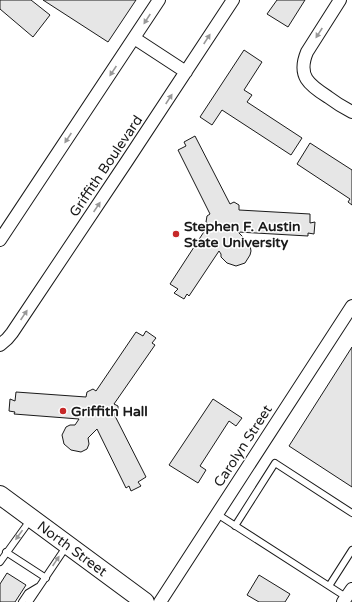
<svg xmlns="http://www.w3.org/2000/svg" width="352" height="602" font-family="'Varela Round',sans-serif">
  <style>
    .building { fill: #e6e6e6; stroke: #1a1a1a }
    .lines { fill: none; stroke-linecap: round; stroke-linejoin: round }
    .lane-casing { stroke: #1a1a1a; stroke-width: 8 }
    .street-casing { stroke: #1a1a1a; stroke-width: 14 }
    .primary-casing { stroke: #1a1a1a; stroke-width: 20 }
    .lane { stroke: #fff; stroke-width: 6 }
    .street { stroke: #fff; stroke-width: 12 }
    .primary { stroke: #fff; stroke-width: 18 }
    .oneway { fill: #989898 }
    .poi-dot { fill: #c62828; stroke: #fff; stroke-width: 1.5 }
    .labels { text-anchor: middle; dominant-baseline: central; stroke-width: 3; stroke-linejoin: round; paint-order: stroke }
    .street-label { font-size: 14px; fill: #1a1a1a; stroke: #fff }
    .poi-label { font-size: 14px; font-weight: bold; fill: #1a1a1a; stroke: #fff; text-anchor: start }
  </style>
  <rect width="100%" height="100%" fill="#fff"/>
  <!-- building -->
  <path class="building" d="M0 0H31L50 15 33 37 0 9Z
    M43 0H136L108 42Z
    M277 0H305L288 27 267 14Z
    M244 50 262 62 244 90 252 95 247 102 302 138 291 155 222 110 212 125 200 117Z
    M195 136 230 204 234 202 239 205V210L310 214V223L315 222 314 234 308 233V236L238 232 247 241 250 245 251 251 250 255 245 263 236 266 227 263 221 257V254L219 251 189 296 187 294 184 299 174 293 178 289 170 284 209 224 206 222 207 216 210 214 178 150 186 146 184 142Z
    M310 143 352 170V205L348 202 350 199 297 164Z
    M146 331 156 338 152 343 155 345 114 404 118 406V411L114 414 146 477 138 482 141 486 131 491 129 486 126 488 97 429 88 438 89 444 87 449 81 452 71 450 64 444 62 435 66 427 70 425H75L79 419 14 414 15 412 9 411 10 399 15 401 16 392 86 397 87 392 93 389 96 391 136 332 143 336Z
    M352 347V487L289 446Z
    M213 399 242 418 236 426 229 421 200 466 206 470 198 483 169 465Z
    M7 573 26 585 15 602H0V584Z
    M259 575 290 594 285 602H259L247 595Z"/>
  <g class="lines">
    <defs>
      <path id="lane" d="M217 514 346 597
        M235 526 275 463 352 513
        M6 552 46 578
        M0 562 31 519
        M329 586 352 550
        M22 602 28 593 38 587
        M29 602 66 547"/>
      <path id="street" d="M340 0 307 52C297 76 309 85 328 97 336 103 344 108 352 112
        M134 38 186 72
        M0 240 159 0
        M0 345 7 339 12 333 127 161 233 0
        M160 602 352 306
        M343 602 352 589"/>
      <g id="primary">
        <path id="s1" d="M0 495 145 602"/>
      </g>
    </defs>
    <!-- lane casing -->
    <use href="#lane" class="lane-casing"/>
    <!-- street casing -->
    <use href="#street" class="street-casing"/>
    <!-- primary casing -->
    <use href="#primary" class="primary-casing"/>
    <!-- lane -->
    <use href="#lane" class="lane"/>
    <!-- street -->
    <use href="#street" class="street"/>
    <!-- primary -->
    <use href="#primary" class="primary"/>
  </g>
  <!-- one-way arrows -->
  <defs><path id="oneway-solid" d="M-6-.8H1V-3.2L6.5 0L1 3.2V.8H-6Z"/></defs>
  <g class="oneway">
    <use href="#oneway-solid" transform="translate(147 19) rotate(123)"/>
    <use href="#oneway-solid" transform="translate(319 33) rotate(123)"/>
    <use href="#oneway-solid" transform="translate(207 39) rotate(-57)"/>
    <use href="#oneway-solid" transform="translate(113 71) rotate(124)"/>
    <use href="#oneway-solid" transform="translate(169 99) rotate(-57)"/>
    <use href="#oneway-solid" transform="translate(68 138) rotate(124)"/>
    <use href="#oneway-solid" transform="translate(97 207) rotate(-56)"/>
    <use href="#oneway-solid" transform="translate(24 315) rotate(-56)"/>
    <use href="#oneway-solid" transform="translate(19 535) rotate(126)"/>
    <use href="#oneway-solid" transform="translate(56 561) rotate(-56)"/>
  </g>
  <!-- markers -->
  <g class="poi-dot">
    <circle cx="176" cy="234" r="4"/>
    <circle cx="63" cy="411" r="4"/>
  </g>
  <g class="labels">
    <!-- street labels -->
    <g class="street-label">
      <text transform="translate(106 166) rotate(-56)">Griffith Boulevard</text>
      <text transform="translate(243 446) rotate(-57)">Carolyn Street</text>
      <text stroke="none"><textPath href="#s1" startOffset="90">North Street</textPath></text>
    </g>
    <!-- poi labels -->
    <g class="poi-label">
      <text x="184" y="226">Stephen F. Austin<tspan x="184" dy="16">State University</tspan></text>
      <text x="71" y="411">Griffith Hall</text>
    </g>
  </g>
</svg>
